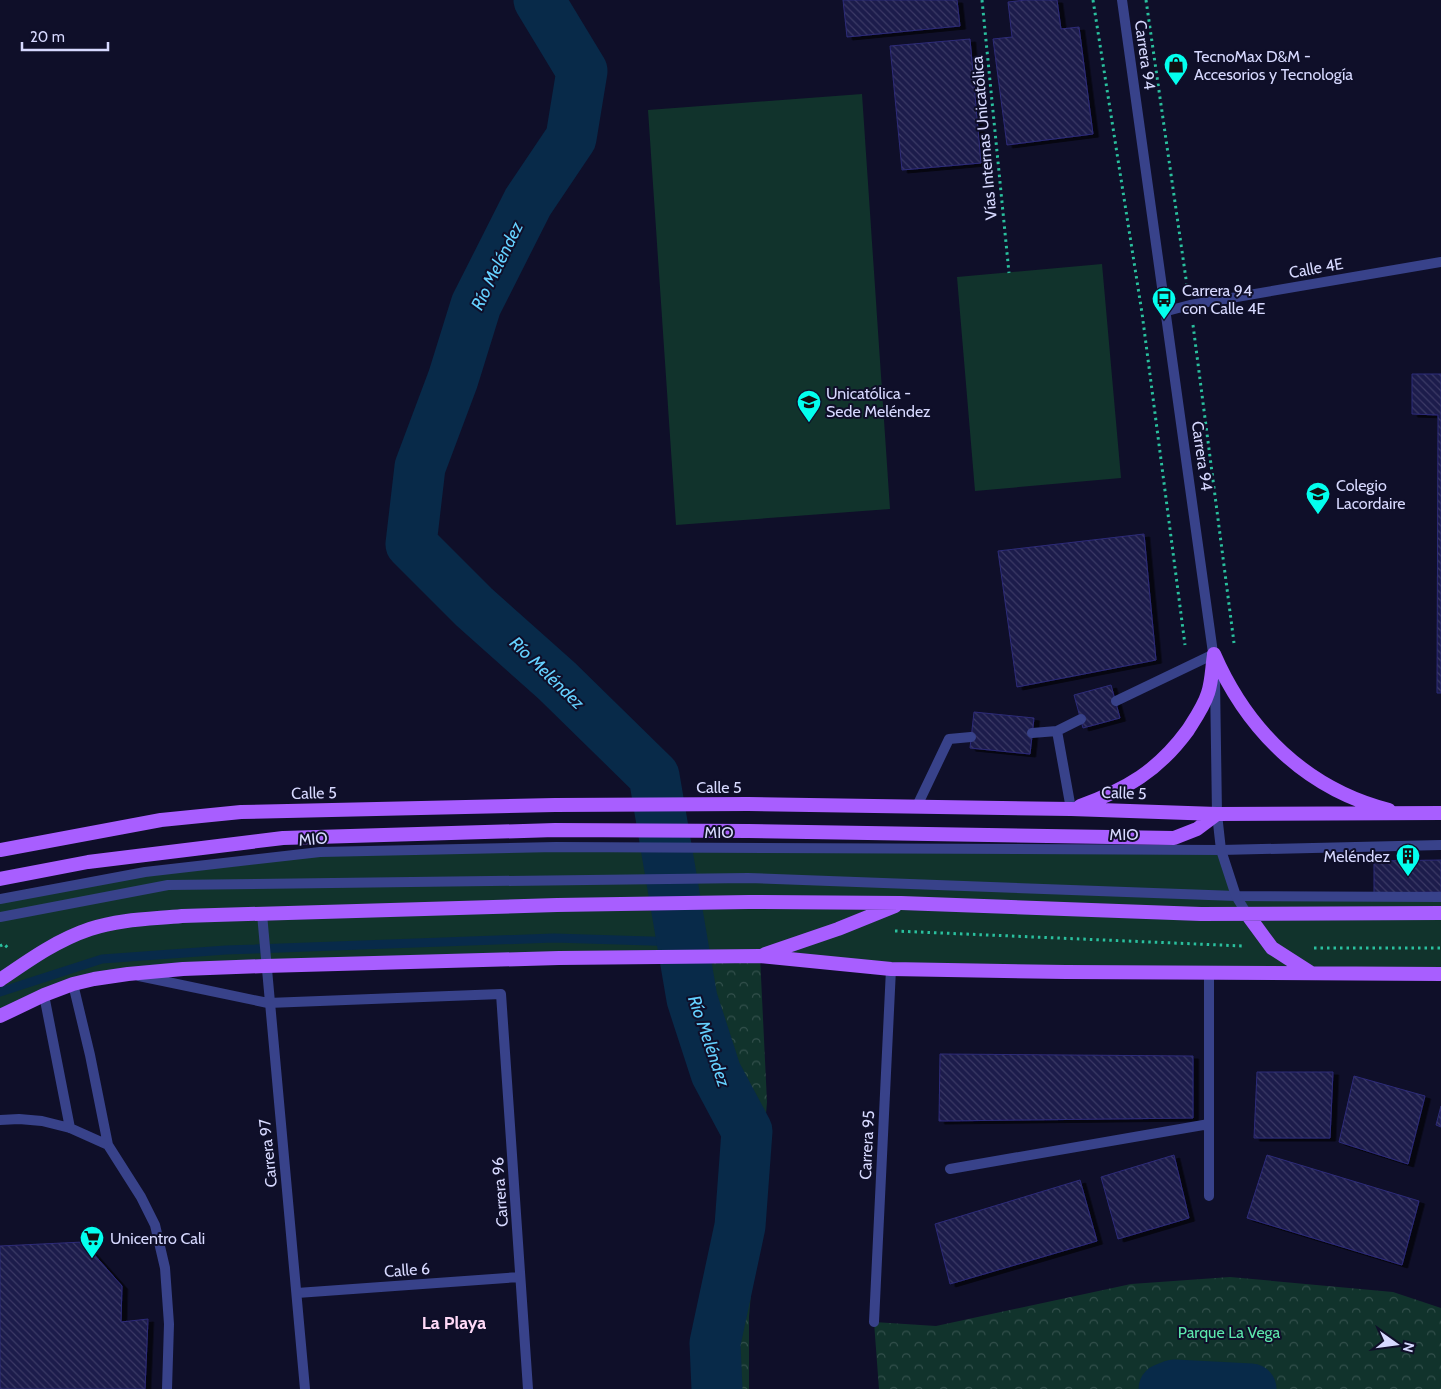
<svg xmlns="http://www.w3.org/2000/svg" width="1441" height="1389" font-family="Cabin,sans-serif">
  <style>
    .green { fill: #11332c }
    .park { fill: url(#park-crowns) }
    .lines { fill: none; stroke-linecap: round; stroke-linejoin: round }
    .stream { stroke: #082a49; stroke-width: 9 }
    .river { stroke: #082a49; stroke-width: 51 }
    .building { fill: url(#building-back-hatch); stroke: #2d2b78; filter: url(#shadow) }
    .path { stroke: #2ac09e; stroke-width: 3; stroke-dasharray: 2.5 4; stroke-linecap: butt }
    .service { stroke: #38428a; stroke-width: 10 }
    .minor { stroke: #38428a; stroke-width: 10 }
    .tertiary { stroke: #38428a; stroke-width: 10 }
    .primary { stroke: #a85eff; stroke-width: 14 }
    .labels { text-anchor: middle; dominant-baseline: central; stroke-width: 4; stroke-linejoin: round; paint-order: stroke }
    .street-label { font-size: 16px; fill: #d7d9ff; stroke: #0f0f29 }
    .poi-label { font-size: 16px; fill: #d7d9ff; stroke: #0f0f29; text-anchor: start }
    .park-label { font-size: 16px; fill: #5ce6ac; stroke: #0f0f29 }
    .water-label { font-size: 18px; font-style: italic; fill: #65d1ff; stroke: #0f0f29 }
    .neighbourhood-label { font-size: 18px; font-weight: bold; fill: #ffd9f7; stroke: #0f0f29 }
  </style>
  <defs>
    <pattern id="park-crowns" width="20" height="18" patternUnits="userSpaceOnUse" patternTransform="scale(1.25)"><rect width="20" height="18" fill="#11332c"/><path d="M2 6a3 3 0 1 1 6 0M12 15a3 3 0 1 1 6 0" fill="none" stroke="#33504c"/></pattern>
    <pattern id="building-back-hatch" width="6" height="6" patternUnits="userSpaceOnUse" patternTransform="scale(1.25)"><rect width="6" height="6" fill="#1c1a4b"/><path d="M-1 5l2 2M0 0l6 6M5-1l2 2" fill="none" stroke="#3c3b66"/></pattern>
    <filter id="shadow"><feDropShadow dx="5.5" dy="3" stdDeviation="0" flood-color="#0009"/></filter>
  </defs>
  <rect width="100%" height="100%" fill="#0f0f29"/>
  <!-- green -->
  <path class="green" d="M862 94 890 509 676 525 648 110Z
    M1102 264 1121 478 975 491 957 277Z
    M1221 850 1237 896 1441 897V974L1066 972 760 956 559 958 94 979 0 1016V899L145 872 320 852Z"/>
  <!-- park -->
  <path class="park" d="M760 956 767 1102 749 1317V1389H717L715 1343 740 1226 747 1131 716 1073 692 999 685 958Z
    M1230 1277 1393 1292 1441 1308V1389H1251L1174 1385 1164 1389H879L874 1322 936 1326 1131 1284Z"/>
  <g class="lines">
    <!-- stream -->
    <path class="stream" d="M0 992 102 959 226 950 554 938 682 942"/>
    <!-- river -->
    <path class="river" d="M539 0 582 71 571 138 528 202 476 305 453 379 420 467 411 544 474 607 557 681 654 776 692 999 716 1073 747 1131 740 1226 715 1343 717 1389
      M1164 1389 1174 1385 1251 1389"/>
  </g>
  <!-- building -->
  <path class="building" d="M843 0H957L960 26 847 37Z
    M1026 0H1057L1061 29 1079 27 1093 134 1007 145 993 39 1012 37 1008 2Z
    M970 39 981 163 902 170 890 46Z
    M1412 374H1441V693H1437L1438 415 1412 414Z
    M1144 534 1156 660 1017 687 998 551Z
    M1111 685 1120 718 1083 728 1074 695Z
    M974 712 1034 718 1030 754 970 748Z
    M1441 860V892L1374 893V861Z
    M940 1054 1193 1056V1118L939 1121Z
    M1257 1072H1333L1330 1138H1254Z
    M1354 1076 1425 1096 1408 1164 1339 1142Z
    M1441 1106V1127L1436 1125Z
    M1174 1155 1189 1218 1118 1239 1101 1177Z
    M1267 1155 1419 1201 1402 1265 1247 1218Z
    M1080 1180 1097 1241 950 1284 935 1224Z
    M83 1242 122 1286 121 1322 148 1319 145 1389H0V1246Z"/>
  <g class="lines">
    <!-- path -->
    <path class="path" d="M982 0 1009 273
      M1093 0 1142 313 1185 645
      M1146 0 1187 286
      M1193 325 1234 643
      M895 931 1243 946
      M0 946 4 944 8 948
      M1314 948H1441"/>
    <!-- service -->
    <path class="service" d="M1116 701 1214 654
      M1057 731 1071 809
      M1032 733 1057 731 1081 719
      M916 808 949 739 971 737
      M0 899 145 872 320 852 556 847 1221 850 1441 845
      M0 917 168 885 748 878 1236 896 1441 897
      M1209 972V1196
      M73 984 90 1055 108 1145
      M44 995 70 1128
      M0 1120 19 1119 42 1121 70 1128 108 1145 141 1197 155 1225 165 1268 169 1324 167 1389
      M950 1169 1209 1124"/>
    <!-- minor -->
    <path class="minor" d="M1167 311 1190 305 1441 262
      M262 914 305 1389
      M139 976 268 1003 501 994 528 1389
      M297 1293 520 1277
      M874 1322 891 969"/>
    <!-- tertiary -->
    <path class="tertiary" d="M1122 0 1214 660
      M1215 680 1217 814 1221 850 1236 896 1247 914"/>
    <!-- primary -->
    <path class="primary" d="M1214 654C1247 730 1306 789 1389 810
      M1080 806C1127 789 1158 771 1188 730 1195 719 1204 706 1208 693 1212 681 1212 667 1214 655
      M0 850 161 820 241 812 555 805 748 804 1071 809 1217 814 1441 813
      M0 879 88 862 283 838 555 830 748 831 1174 838 1197 829 1217 814
      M1247 914 1272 948 1311 973
      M765 954 838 929 895 906
      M0 980C29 960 57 940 90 929 120 919 152 919 182 916L557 905 749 902 901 903 1201 914 1441 913
      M0 1016 44 995 73 984 94 979 128 974 183 969 265 966 559 958 760 956 891 969 1066 972 1441 974"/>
  </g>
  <!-- icons -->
  <defs>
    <symbol id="shop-pin" viewBox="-11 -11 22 30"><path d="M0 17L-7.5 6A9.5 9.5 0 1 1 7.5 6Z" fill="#03ffee" stroke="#0f0f29"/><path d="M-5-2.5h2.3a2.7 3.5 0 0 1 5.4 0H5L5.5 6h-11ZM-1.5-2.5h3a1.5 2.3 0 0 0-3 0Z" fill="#111"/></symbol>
    <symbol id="bus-pin" viewBox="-11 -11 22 30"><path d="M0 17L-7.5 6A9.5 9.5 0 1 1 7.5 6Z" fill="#03ffee" stroke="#0f0f29"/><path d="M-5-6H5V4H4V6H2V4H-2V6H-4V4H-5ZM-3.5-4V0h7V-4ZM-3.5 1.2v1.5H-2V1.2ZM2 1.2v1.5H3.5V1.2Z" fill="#111"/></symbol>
    <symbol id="university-pin" viewBox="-11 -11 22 30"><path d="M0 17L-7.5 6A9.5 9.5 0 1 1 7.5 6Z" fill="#03ffee" stroke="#0f0f29"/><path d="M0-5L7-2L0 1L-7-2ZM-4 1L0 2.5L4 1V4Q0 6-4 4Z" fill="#111"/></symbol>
    <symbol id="school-pin" viewBox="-11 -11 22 30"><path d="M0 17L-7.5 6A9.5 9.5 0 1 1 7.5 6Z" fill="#03ffee" stroke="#0f0f29"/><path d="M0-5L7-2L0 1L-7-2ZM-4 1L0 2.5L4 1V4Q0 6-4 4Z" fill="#111"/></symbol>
    <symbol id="building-pin" viewBox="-11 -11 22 30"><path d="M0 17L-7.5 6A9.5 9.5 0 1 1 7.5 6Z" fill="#03ffee" stroke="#0f0f29"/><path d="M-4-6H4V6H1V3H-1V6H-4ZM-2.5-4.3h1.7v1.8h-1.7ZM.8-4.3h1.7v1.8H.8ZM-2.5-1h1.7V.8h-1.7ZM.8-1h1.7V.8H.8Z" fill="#111"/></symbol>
    <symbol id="supermarket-pin" viewBox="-11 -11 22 30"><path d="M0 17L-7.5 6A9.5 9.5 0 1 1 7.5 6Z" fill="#03ffee" stroke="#0f0f29"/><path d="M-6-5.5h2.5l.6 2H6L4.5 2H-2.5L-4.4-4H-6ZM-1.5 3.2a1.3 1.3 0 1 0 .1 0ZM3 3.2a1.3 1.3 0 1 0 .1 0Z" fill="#111"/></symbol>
  </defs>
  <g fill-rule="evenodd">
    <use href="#shop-pin" x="1162" y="51" width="28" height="38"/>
    <use href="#bus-pin" x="1150" y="285" width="28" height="38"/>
    <use href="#university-pin" x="795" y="388" width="28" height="38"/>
    <use href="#school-pin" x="1304" y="480" width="28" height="38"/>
    <use href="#building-pin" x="1394" y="842" width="28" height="38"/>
    <use href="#supermarket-pin" x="78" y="1224" width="28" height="38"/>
  </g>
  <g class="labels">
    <!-- street labels -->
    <g class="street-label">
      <text transform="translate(1145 55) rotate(82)">Carrera 94</text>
      <text transform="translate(984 138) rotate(-95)">Vías Internas Unicatólica</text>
      <text transform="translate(1316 268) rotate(-10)">Calle 4E</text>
      <text transform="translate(1202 456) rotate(82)">Carrera 94</text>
      <text x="719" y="787">Calle 5</text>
      <text transform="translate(314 793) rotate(-1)">Calle 5</text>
      <text transform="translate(1124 793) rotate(2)">Calle 5</text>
      <text x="719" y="832">MIO</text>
      <text x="1124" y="834">MIO</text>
      <text transform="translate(313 839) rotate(-5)">MIO</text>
      <text transform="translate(867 1145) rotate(-87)">Carrera 95</text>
      <text transform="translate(268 1153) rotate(-96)">Carrera 97</text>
      <text transform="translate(500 1192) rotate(-94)">Carrera 96</text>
      <text transform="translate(407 1270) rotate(-4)">Calle 6</text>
    </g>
    <!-- poi labels -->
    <g class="poi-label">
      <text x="1194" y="56">TecnoMax D&amp;M -<tspan x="1194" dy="18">Accesorios y Tecnología</tspan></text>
      <text x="1182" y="290">Carrera 94<tspan x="1182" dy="18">con Calle 4E</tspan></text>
      <text x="826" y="393">Unicatólica -<tspan x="826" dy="18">Sede Meléndez</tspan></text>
      <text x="1336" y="485">Colegio<tspan x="1336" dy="18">Lacordaire</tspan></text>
      <text x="1390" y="856" text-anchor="end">Meléndez</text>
      <text x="110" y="1238">Unicentro Cali</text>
    </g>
    <!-- park labels -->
    <g class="park-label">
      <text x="1229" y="1332">Parque La Vega</text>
    </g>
    <!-- water labels -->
    <g class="water-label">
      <text transform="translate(497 266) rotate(-64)">Río Meléndez</text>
      <text transform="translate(547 673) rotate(44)">Río Meléndez</text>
      <text transform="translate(709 1041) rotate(71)">Río Meléndez</text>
    </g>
    <!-- neighbourhood labels -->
    <g class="neighbourhood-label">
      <text x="454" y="1323">La Playa</text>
    </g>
  </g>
  <!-- north arrow -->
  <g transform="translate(1396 1344) rotate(104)" stroke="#0f0f29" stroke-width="4" paint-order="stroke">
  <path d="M0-4L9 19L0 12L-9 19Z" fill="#d7d9ff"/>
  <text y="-8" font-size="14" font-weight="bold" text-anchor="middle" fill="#d7d9ff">N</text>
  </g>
  <!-- scale -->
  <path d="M22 42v8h86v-8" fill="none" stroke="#d7d9ff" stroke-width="2.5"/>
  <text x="30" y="42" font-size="15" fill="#d7d9ff" stroke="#0f0f29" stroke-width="4" paint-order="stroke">20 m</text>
</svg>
